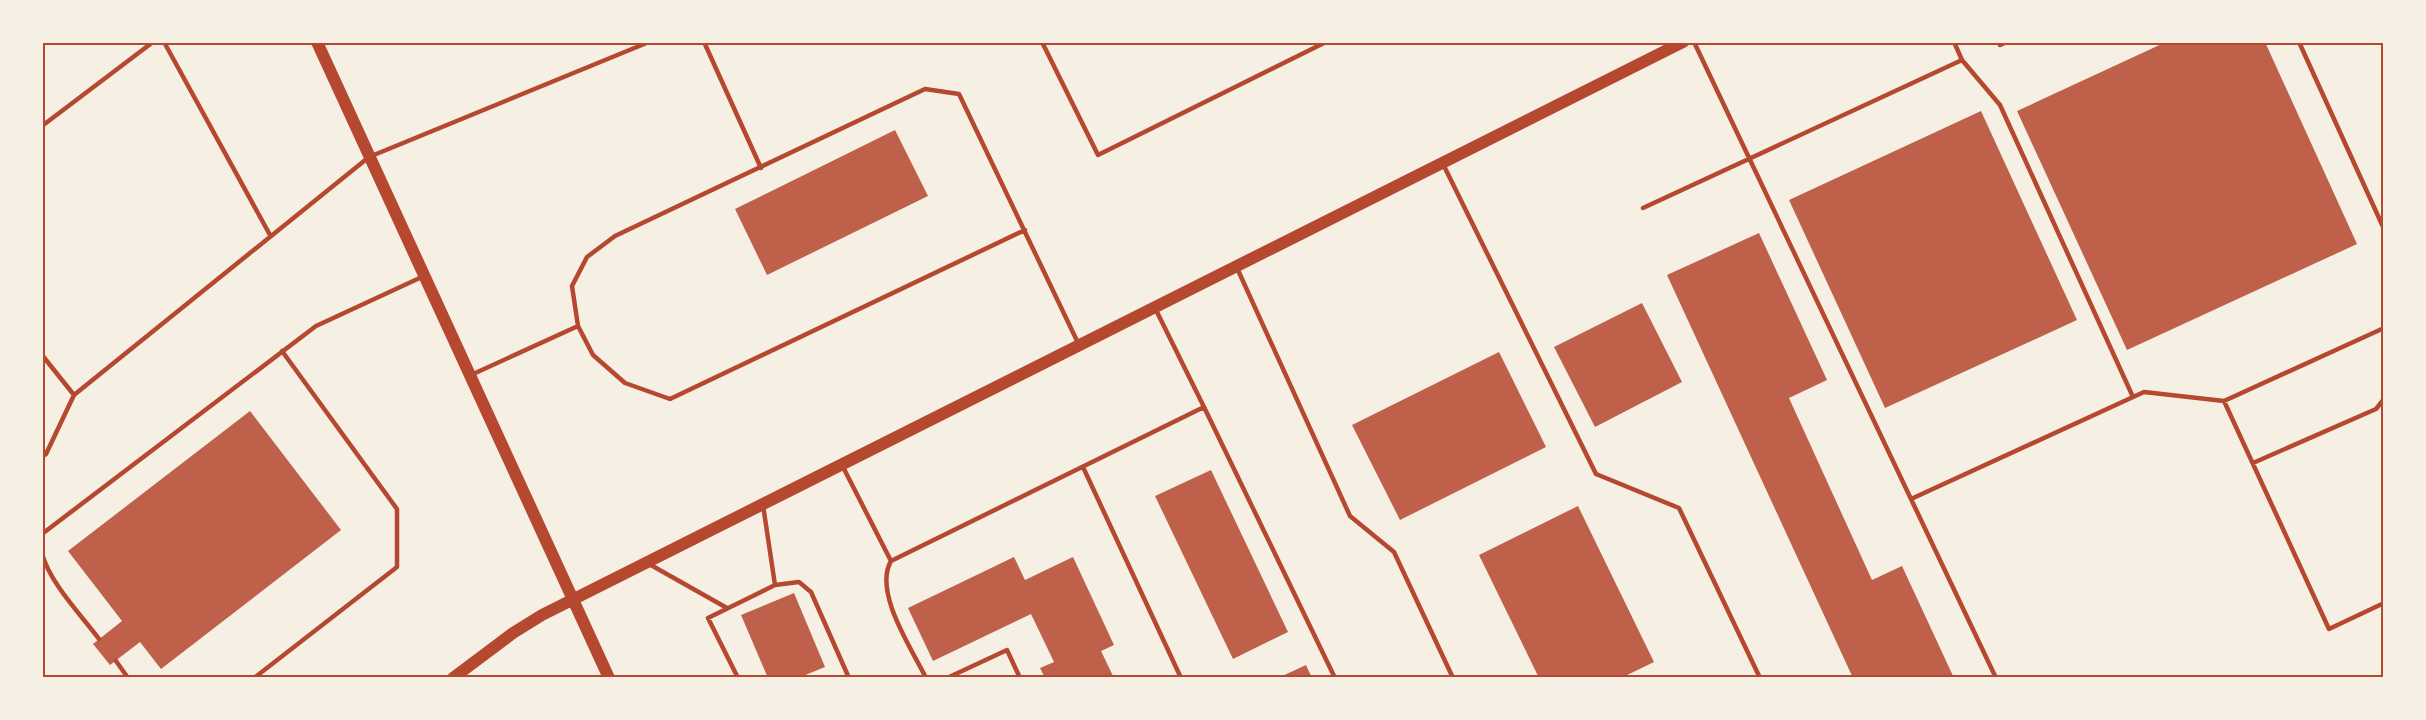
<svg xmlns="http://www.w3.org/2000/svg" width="2426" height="720" font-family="Ubuntu,sans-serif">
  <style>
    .building { fill: #bf614a }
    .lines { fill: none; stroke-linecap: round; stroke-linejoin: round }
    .service { stroke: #b5482f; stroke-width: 4.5 }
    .secondary { stroke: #b5482f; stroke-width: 12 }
    .neatline { fill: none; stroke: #b5482f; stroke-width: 2 }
  </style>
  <rect width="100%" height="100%" fill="#f6efe4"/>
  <!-- building -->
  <path class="building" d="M2166 42H2265L2357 244 2127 350 2017 111Z
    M1981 111 2077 320 1885 408 1789 200Z
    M895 130 928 196 767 275 735 209Z
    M1759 233 1827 380 1789 398 1872 580 1902 566 1954 678H1853L1667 275Z
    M1642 303 1682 382 1595 427 1554 347Z
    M1499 352 1546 447 1400 520 1352 425Z
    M250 411 341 530 161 669 140 642 110 665 93 644 122 621 68 551Z
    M1211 470 1288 632 1233 659 1155 496Z
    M1578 506 1654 662 1621 678H1539L1479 555Z
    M1014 557 1025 580 1073 557 1114 645 1101 651 1114 678H1045L1040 668 1054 662 1031 614 933 661 908 608Z
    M794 593 825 667 798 678H768L741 615Z
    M1306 665 1312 678H1278Z"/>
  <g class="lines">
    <!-- service -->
    <path class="service" d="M164 42 270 235
      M704 42 761 168
      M1042 42 1098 155 1326 42
      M1694 42 1996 678
      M1954 42 1962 60 2000 105 2133 397
      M2299 42 2384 229
      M2000 45 2007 42
      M42 126 153 42
      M1443 164 1596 474 1679 508 1760 678
      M1643 208 1962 60
      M1025 230 670 399 625 383 593 355 578 326 572 286 587 257 615 236 925 89 959 94 1079 345
      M1237 268 1350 516 1394 552 1453 678
      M42 355 74 395
      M471 375 578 326
      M2224 401 2329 629 2384 603
      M1204 407 1335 678
      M42 457 46 454 74 395 369 157 649 42
      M2253 463 2376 409 2384 399
      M842 465 891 561
      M1083 467 1181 678
      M1911 499 2144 392 2224 401 2384 328
      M763 505 775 585
      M42 534 316 326 424 276
      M42 553C49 582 81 615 99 639
      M649 564 727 608
      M116 661 128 678
      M254 678 397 567V509L282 351
      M738 678 708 618 775 585 799 582 811 592 849 678
      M926 678C912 649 873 592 891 561L1204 407 1156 310
      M947 678 1007 650 1020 678"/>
    <!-- secondary -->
    <path class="secondary" d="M317 42 609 678
      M453 678 513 633 542 615 1683 42"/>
  </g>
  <!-- border -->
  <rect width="2426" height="720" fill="none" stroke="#f6efe4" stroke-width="87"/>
  <rect x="44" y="44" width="2338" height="632" class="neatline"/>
</svg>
